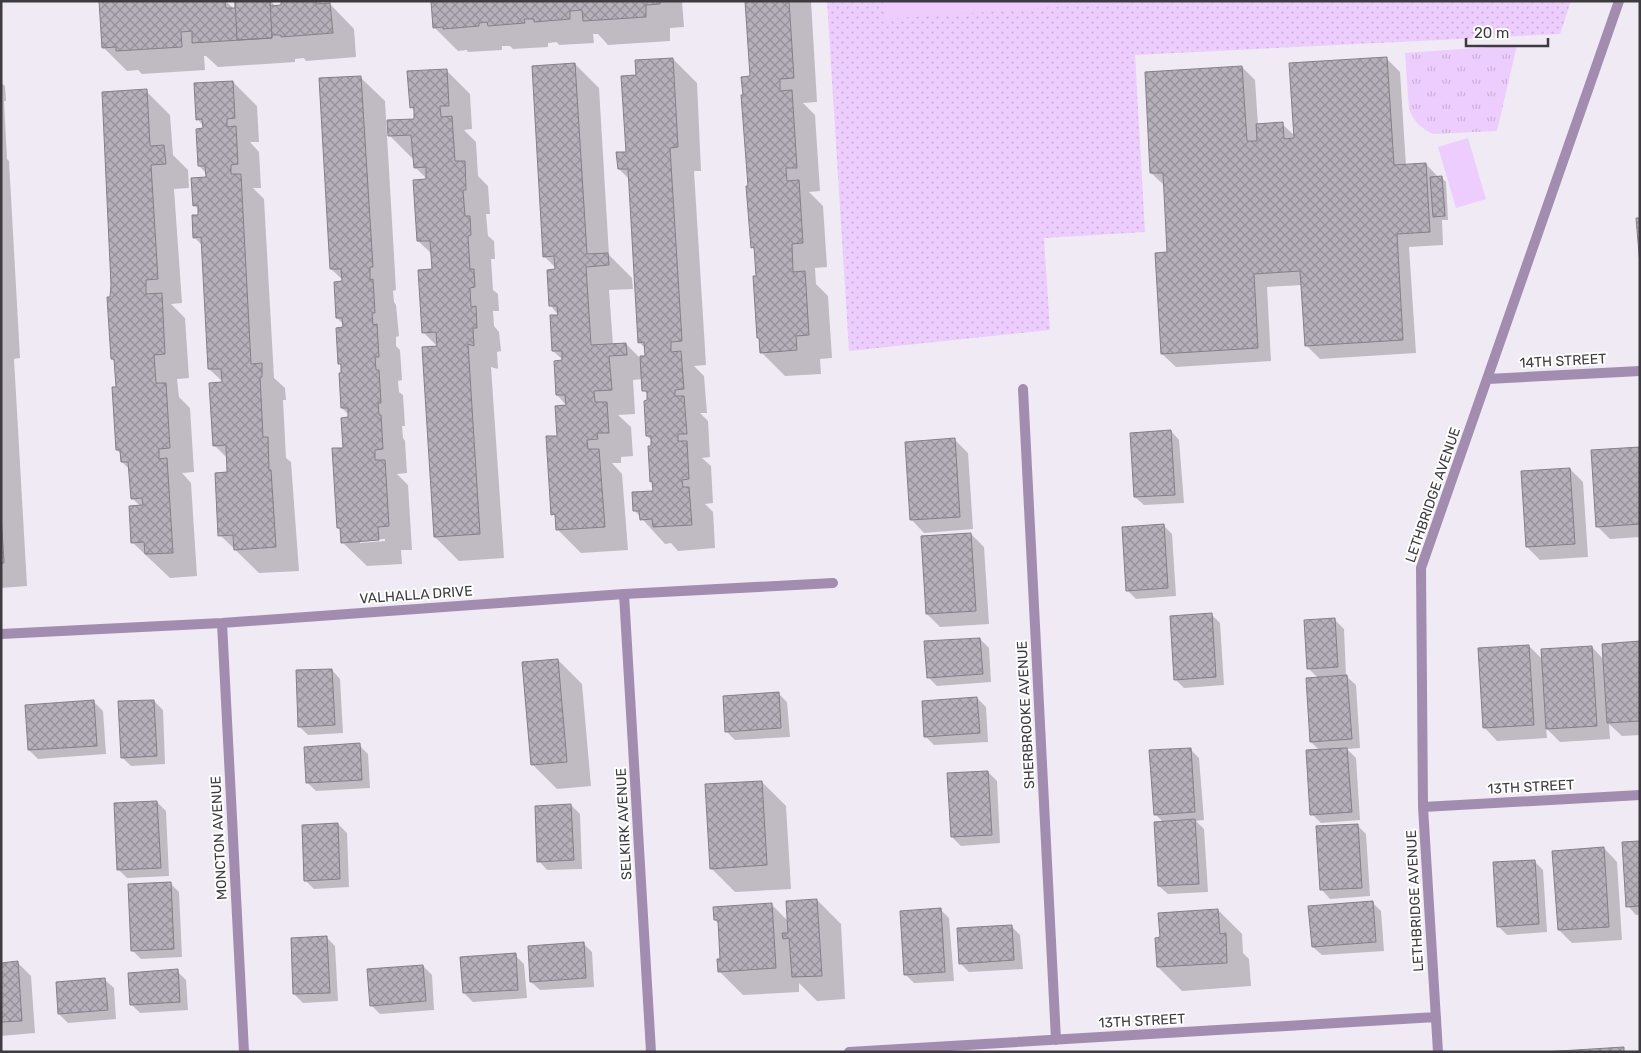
<svg xmlns="http://www.w3.org/2000/svg" width="1641" height="1053" font-family="Rubik,sans-serif">
  <style>
    .grass { fill: url(#grass-dots) }
    .park { fill: url(#park-tufts) }
    .garden { fill: #eccdfd }
    .shadow { fill: #0003; fill-rule: evenodd }
    .building { fill: url(#building-cross-hatch); stroke: #847f88 }
    .lines { fill: none; stroke-linecap: round; stroke-linejoin: round }
    .street { stroke: #a28caf; stroke-width: 10 }
    .labels { text-anchor: middle; dominant-baseline: central; stroke-width: 4; stroke-linejoin: round; paint-order: stroke }
    .street-label { font-size: 14px; fill: #3d3b3f; stroke: #fff }
  </style>
  <defs>
    <pattern id="grass-dots" width="8" height="8" patternUnits="userSpaceOnUse" patternTransform="scale(1.25)"><rect width="8" height="8" fill="#eccdfd"/><path d="M2 2h.1M6 6h.1" fill="none" stroke="#cbb1da" stroke-width="1.8" stroke-linecap="round"/></pattern>
    <pattern id="park-tufts" width="24" height="20" patternUnits="userSpaceOnUse" patternTransform="scale(1.25)"><rect width="24" height="20" fill="#eccdfd"/><path d="M3 7l-1-3M5 7V3M7 7l1-3M15 17l-1-3M17 17v-4M19 17l1-3" fill="none" stroke="#cbb1da"/></pattern>
    <pattern id="building-cross-hatch" width="8" height="8" patternUnits="userSpaceOnUse" patternTransform="scale(1.25)"><rect width="8" height="8" fill="#b6b0ba"/><path d="M0 0l8 8M0 8l8-8" fill="none" stroke="#959099"/></pattern>
  </defs>
  <rect width="100%" height="100%" fill="#f0eaf4"/>
  <!-- grass -->
  <path class="grass" d="M827 1H1571L1560 34 1135 55 1145 232 1044 238 1050 330 849 351Z"/>
  <!-- park -->
  <path class="park" d="M1517 45 1497 131 1433 134C1422 129 1413 121 1409 109L1405 53Z"/>
  <!-- garden -->
  <path class="garden" d="M883 1H1143L885 19Z
    M1468 138 1486 199 1456 208 1438 147Z"/>
  <!-- shadow -->
  <path class="shadow" d="M100 1H226L234 9H237L242 1H271L276 7H283L282 1H320L324 5 330 4 354 29 356 57 306 61 304 58 295 59V62L218 67 206 56H204L205 70 142 74 138 70 127 71 103 47Z
    M432 1H682L684 27 670 28V41L608 45 598 34H593L594 43 559 45 557 42 548 43V47L513 49 510 46H502V50L468 52 467 50 458 51 434 27Z
    M746 1H811L817 102 803 103 815 115 820 191 809 192 823 206 827 267 815 268 816 284 828 296 832 358 820 359 821 374 785 376 761 352 755 251 752 247 749 187 751 77Z
    M673 59 697 83 701 171H694L706 365 694 366 704 376 707 413H700L708 421 710 457 702 458 711 466 713 503 705 504 713 512 715 548 678 551 671 543 665 544 634 510 654 492 653 484 651 481 652 441 647 436 648 395 644 390 643 379 633 380 635 414 618 415 631 427 633 456 621 457V463H612L622 474 628 550 581 553 557 529 556 518 553 514 567 406 557 395 564 361 553 351 559 316 551 306 556 268 544 256 575 64 599 88 609 255 632 278 633 289 609 290 613 345 626 344 642 360 646 357V349L639 342 630 180 619 169 628 153 637 77Z
    M1387 59 1400 72 1406 166 1426 164 1439 178 1441 177 1446 182 1448 220H1442L1443 245 1409 247 1416 353 1320 359 1306 345 1302 285 1267 287 1271 361 1176 367 1162 354 1169 254 1165 186 1151 173 1242 67 1255 80 1258 125 1282 124 1295 136Z
    M446 70 470 94 472 129 464 130 476 142 478 176 488 186 490 214H486L488 236 494 241 495 259H491L493 290 498 294 499 311H493L494 326 499 332 501 351 497 352 498 369 491 367 504 558 459 561 435 537 438 347 423 332 434 270 433 255 418 241 428 180 415 167 414 160 390 136 416 120 415 112 411 107Z
    M360 77 385 101 396 290 393 291 394 302 396 305 399 336 396 337V346L400 350 402 380 398 381 399 392 403 395 405 426H402L403 438 405 441 407 473 397 474 408 485 412 550H401L402 564 367 566 342 542V531L338 528 344 449 349 415 342 408 343 374 342 367 339 363 344 328V325L337 318 345 282 331 269ZM385 539V541L360 543V540Z
    M233 82 257 106 259 142H250L259 152 261 188H253L264 199 274 378 285 388 286 400H283L286 458 291 462 299 571 259 573 220 535 229 473 228 459 214 445 224 383 209 369 203 246 194 237 200 216 199 210 194 205 207 178V174L199 166 204 126 197 119Z
    M1 83 5 86 6 101H4L7 159 9 161 20 358 14 359 27 586 1 588Z
    M146 91 170 115 173 155 188 170 189 188 174 189 182 303 171 304 185 318 189 378 177 379 179 397 190 408 194 472 182 473 191 483 197 576 170 578 133 543 140 506 132 498 130 470 122 462 121 454 117 450V388L115 362 112 359 111 298Z
    M1171 431 1179 440 1184 503 1144 505 1135 497Z
    M955 440 968 453 973 529 924 533 911 519Z
    M1640 448V537L1610 539 1597 526Z
    M1570 469 1583 482 1588 557 1540 560 1527 547Z
    M1163 525 1172 534 1176 596 1136 599 1127 590Z
    M971 534 984 547 989 624 940 627 927 614Z
    M1211 614 1220 623 1224 685 1184 688 1175 679Z
    M1335 620 1344 629 1346 676 1356 685 1360 748 1347 749 1356 758 1360 820 1321 823 1312 814 1320 751 1311 742 1318 678 1308 668Z
    M980 639 989 648 991 682 937 686 928 677Z
    M1640 642V735L1622 736 1609 724 1610 739 1560 742 1546 728 1547 738 1497 741 1484 727 1529 646 1543 660 1592 647 1604 660Z
    M558 660 582 684 591 786 557 789 533 765Z
    M332 670 340 679 343 733 308 735 299 726Z
    M778 693 787 702 790 737 735 740 726 731Z
    M977 698 986 707 988 742 934 745 925 736Z
    M154 701 163 710 165 764 131 766 122 757Z
    M94 702 103 711 106 754 38 759 29 750Z
    M359 745 368 754 370 788 316 791 307 782Z
    M1190 749 1199 758 1204 820 1196 821 1204 829 1208 892 1168 894 1159 886 1163 822 1155 814Z
    M988 772 997 781 1000 843 961 846 952 837Z
    M762 782 786 806 791 889 735 892 711 868Z
    M157 802 166 811 169 876 127 878 118 869Z
    M571 805 580 814 582 869 547 870 539 861Z
    M338 824 347 833 349 887 314 889 305 880Z
    M1357 825 1366 834 1370 896 1330 899 1322 890Z
    M1640 843V915H1636L1628 906Z
    M1604 848 1617 862 1622 940 1572 943 1559 930Z
    M1534 861 1543 870 1547 932 1507 935 1498 926Z
    M170 883 179 892 182 957 141 959 132 950Z
    M817 900 841 924 845 999 817 1001 799 983V992L743 995 719 971 721 960 719 924 715 920 771 904 789 922Z
    M1372 902 1381 911 1384 951 1322 955 1313 947Z
    M940 909 949 918 954 981 914 983 905 974Z
    M1218 910 1242 934 1243 953 1249 959 1251 986 1182 991 1158 967Z
    M1011 926 1020 935 1023 969 969 972 960 963Z
    M327 938 335 946 338 1001 303 1003 294 994Z
    M583 943 592 952 594 987 540 990 531 982Z
    M515 955 524 964 527 998 473 1002 464 993Z
    M18 963 31 976 35 1033 1 1036V964Z
    M423 966 432 975 434 1010 380 1014 371 1005Z
    M177 971 186 980 188 1010 140 1013 132 1005Z
    M105 980 114 988 116 1019 68 1023 59 1014Z"/>
  <!-- building -->
  <path class="building" d="M99 1H225L226 8H235V1H270V6L281 5V1H316V4L330 3 333 33 281 37V35H272V38L192 43V31L181 32 182 47 116 51V47L102 48Z
    M235 1H270L272 38 237 40Z
    M431 1H660V4L646 5V17L583 21 582 10 570 11V19L534 22V19H524L525 23 488 26 487 22 479 23V26L443 29V27L433 28Z
    M745 1H789L794 78 780 79V91L792 90 797 168H786L787 181 799 180 803 243 792 244 793 272 805 271 809 335 796 336 797 350 760 353 759 338H757L753 276H756L754 247 751 248 746 186H748L741 95H743L741 77 750 76Z
    M1387 57 1394 165 1426 163 1430 232 1397 234 1403 340 1305 346 1300 271 1254 274 1258 348 1161 354 1155 253 1167 252 1163 173H1150L1145 72 1242 66 1247 141H1257L1256 124 1283 122 1284 139 1294 138 1289 63Z
    M673 58 678 147 670 148 682 341 671 342V352L681 351 684 389 675 390V396H684L687 434H678V441H687L689 479 682 480 683 487H689L692 525 653 527 652 519 640 520 639 511H633L632 492 653 491 652 481 650 482 648 446H651V436H646L644 401 647 400V391H642L640 356H645L644 342 638 343 628 169H618L616 152H626L621 76 636 75 635 60Z
    M575 63 587 254 608 253 609 265 586 267 591 345 626 343 627 355 609 356 612 390 594 391 595 402H607L609 433H597L598 439 587 440 588 449H599L605 527 556 530 555 514 551 515 546 436H557L555 406 566 405 565 395H556L554 361 562 360V351H552L550 315H558L557 306H549L547 270 555 269 554 256 543 257 532 66Z
    M447 69 449 106H440L441 117 452 116 455 161H465L466 190H463L465 216H470L471 235 468 236 470 269H474L475 287 470 288 471 307 476 306 477 328H473L474 346 468 344 480 534 434 537 422 347 437 346 436 332 422 333 418 270 432 269 430 241H417L413 180 426 179V167L414 168 411 135 388 136 387 120 414 119V107L410 108 407 71Z
    M361 76 373 267H370V280L373 279 375 313H372L373 325 377 324 379 357H375L376 370H379L381 403H378L379 415H381L383 449 375 450V460H385L389 526 378 527 379 540 341 543 340 528H337L332 448H343L341 418 348 417V408H341L339 373H341V364H338L336 328 343 327 342 318H336L334 282 342 281 341 269H330L319 78Z
    M233 81 235 118 227 119V127L236 126 238 164 231 165V174H241L251 364 262 363V377H260L263 437H268L269 470H271L276 547 234 550 233 535 218 536 215 473 227 472 226 445 213 446 209 383 222 382 221 369H208L201 237 193 238 192 215H198V205L193 206 191 178 206 177 205 166H198L196 129 203 128 202 119 196 120 194 83Z
    M147 89 150 146 164 145 166 164 151 165 158 279 146 280V294L162 293 165 354 154 355 156 383H166L170 448 159 449V459L167 458 173 553 145 554 144 542 131 543 129 506 143 505 142 498 131 499 128 462H121L120 450H116L112 387H116L114 359H111L107 297H110L111 285 102 92Z
    M1442 176 1445 216 1433 217 1430 177Z
    M1636 218H1640V265Z
    M1171 430 1175 495 1134 497 1130 433Z
    M955 438 960 517 910 520 905 442Z
    M1640 447V524L1596 527 1591 450Z
    M1570 468 1575 544 1526 547 1521 471Z
    M1 514 4 563H1Z
    M1164 524 1168 588 1126 591 1122 527Z
    M971 533 976 611 926 614 921 536Z
    M1212 613 1216 677 1174 680 1170 616Z
    M1335 618 1338 667 1307 669 1304 620Z
    M980 638 983 674 927 678 924 641Z
    M1640 641V721L1607 723 1602 644Z
    M1529 645 1534 725 1483 728 1478 648Z
    M1592 646 1597 726 1546 729 1541 649Z
    M558 659 567 762 531 765 522 662Z
    M332 669 335 725 298 727 296 670Z
    M1347 675 1352 739 1310 742 1306 678Z
    M779 692 781 728 725 732 723 696Z
    M977 697 980 733 924 737 922 701Z
    M94 700 97 746 28 750 25 705Z
    M154 700 157 756 121 758 118 701Z
    M360 743 362 780 306 783 304 747Z
    M1191 748 1195 812 1154 815 1149 750Z
    M1347 748 1352 812 1310 815 1306 750Z
    M988 771 992 835 951 837 947 773Z
    M762 781 767 865 710 869 705 784Z
    M157 801 161 868 117 870 114 803Z
    M571 804 574 860 537 862 535 806Z
    M1195 819 1199 884 1158 886 1154 822Z
    M338 823 340 879 304 881 302 825Z
    M1358 824 1362 888 1320 890 1316 826Z
    M1640 841V906L1626 907 1622 842Z
    M1604 847 1609 927 1558 930 1552 851Z
    M1535 860 1539 924 1497 927 1493 862Z
    M171 882 174 949 131 951 128 884Z
    M817 899 822 976 792 977 789 938 783 939 782 933H788L786 901Z
    M1373 901 1376 942 1312 947 1308 906Z
    M772 903 776 968 718 972 717 959H720L718 920H714L713 907Z
    M941 908 945 972 904 975 900 911Z
    M1218 909 1220 934 1226 933 1227 963 1157 967 1155 938 1160 937 1158 913Z
    M1012 925 1014 960 959 964 957 928Z
    M327 936 330 993 293 994 291 938Z
    M584 942 586 978 530 982 528 946Z
    M516 953 518 990 463 993 460 957Z
    M18 961 22 1021 1 1022V963Z
    M423 965 426 1001 370 1006 367 969Z
    M178 969 180 1002 130 1005 128 973Z
    M105 978 108 1010 58 1014 56 982Z
    M1624 1047V1052H1543Z"/>
  <g class="lines">
    <!-- street -->
    <path class="street" d="M1488 379 1640 371
      M1023 389 1056 1040
      M624 594 651 1052
      M222 623 244 1052
      M1 634 222 623 624 594 833 583
      M1423 807 1640 795
      M849 1052 1436 1017
      M1438 1052 1423 807 1421 568 1619 1"/>
  </g>
  <g class="labels">
    <!-- street labels -->
    <g class="street-label">
      <text transform="translate(1563 361) rotate(-3)">14TH STREET</text>
      <text transform="translate(1433 495) rotate(-71)">LETHBRIDGE AVENUE</text>
      <text transform="translate(416 595) rotate(-4)">VALHALLA DRIVE</text>
      <text transform="translate(1026 715) rotate(-93)">SHERBROOKE AVENUE</text>
      <text transform="translate(1531 787) rotate(-3)">13TH STREET</text>
      <text transform="translate(624 824) rotate(-93)">SELKIRK AVENUE</text>
      <text transform="translate(219 838) rotate(-93)">MONCTON AVENUE</text>
      <text transform="translate(1415 901) rotate(-93)">LETHBRIDGE AVENUE</text>
      <text transform="translate(1142 1021) rotate(-3)">13TH STREET</text>
    </g>
  </g>
  <!-- border -->
  <rect width="1641" height="1053" fill="none" stroke="#3d3b3f" stroke-width="5"/>
  <!-- scale -->
  <path d="M1466 38v8h82v-8" fill="none" stroke="#3d3b3f" stroke-width="2.5"/>
  <text x="1474" y="38" font-size="15" fill="#3d3b3f" stroke="#ffffff" stroke-width="4" paint-order="stroke">20 m</text>
</svg>
